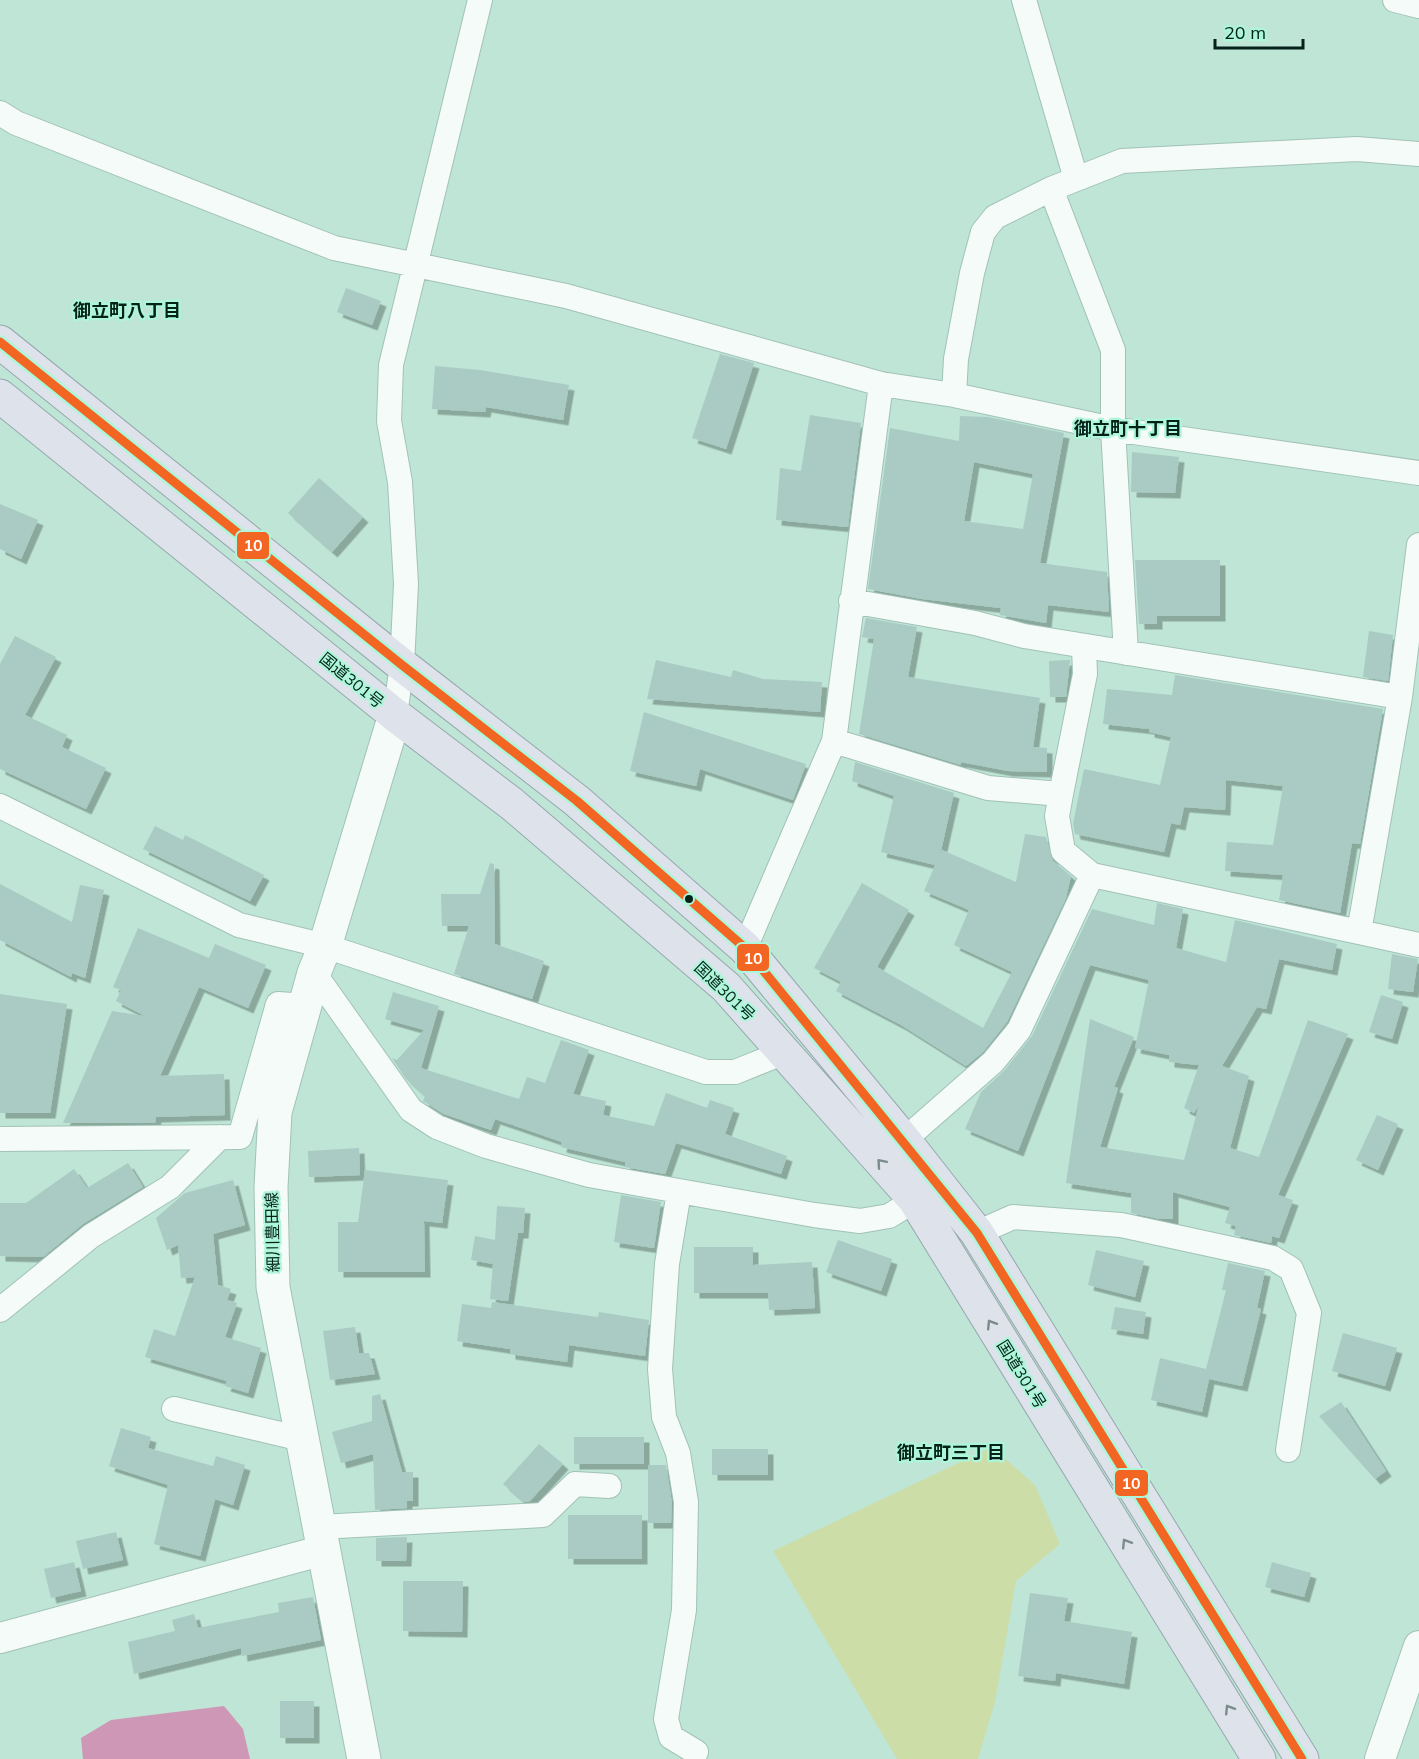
<svg xmlns="http://www.w3.org/2000/svg" width="1419" height="1759" font-family="Mulish,'Noto Sans JP',sans-serif">
  <style>
    .green { fill: #ccdda7 }
    .water { fill: #cf97b6 }
    .building { fill: #a9cbc3; fill-rule: evenodd; filter: url(#shadow) }
    .lines { fill: none; stroke-linecap: round; stroke-linejoin: round }
    .minor-casing { stroke: #a2c2b6; stroke-width: 26 }
    .tertiary-casing { stroke: #a2c2b6; stroke-width: 32 }
    .secondary-casing { stroke: #a2c2b6; stroke-width: 35 }
    .trunk-casing { stroke: #96a8ad; stroke-width: 35 }
    .minor { stroke: #f5fbf9; stroke-width: 24 }
    .tertiary { stroke: #f5fbf9; stroke-width: 30 }
    .secondary { stroke: #f5fbf9; stroke-width: 33 }
    .trunk { stroke: #dee2ea; stroke-width: 33 }
    .bus-1-casing { stroke: #adf6da; stroke-width: 14 }
    .bus-1 { stroke: #f26522; stroke-width: 9 }
    .oneway { stroke: #7c8c8c }
    .bus-dot { fill: #042219; stroke: #adf6da; stroke-width: 2 }
    .labels { text-anchor: middle; dominant-baseline: central; stroke-width: 4.5; stroke-linejoin: round; paint-order: stroke }
    .street-label { font-size: 16px; fill: #042219; stroke: #adf6da }
    .neighbourhood-label { font-size: 18px; font-weight: bold; fill: #042219; stroke: #adf6da }
    .line-badge { stroke: #adf6da; stroke-width: 2 }
    .badge-label { font-size: 16px; text-anchor: middle; font-weight: bold; fill: #fff }
  </style>
  <defs>
    <filter id="shadow"><feDropShadow dx="5.5" dy="5.5" stdDeviation="0" flood-color="#0004"/></filter>
  </defs>
  <rect width="100%" height="100%" fill="#bee5d6"/>
  <!-- green -->
  <path class="green" d="M992 1447 1035 1485 1060 1544 1016 1581 995 1702 978 1759H897L773 1551Z"/>
  <!-- water -->
  <path class="water" d="M224 1706 243 1729 250 1759H83L81 1738 111 1720Z"/>
  <!-- building -->
  <path class="building" d="M346 288 381 301 372 325 337 312Z
    M720 354 754 363 726 449 692 438Z
    M435 366 480 370 569 385 563 420 486 407 485 412 432 409Z
    M810 415 861 423 848 527 776 520 780 468 801 471Z
    M960 416 988 417 1064 433 1040 563 1107 572 1109 612 1048 605 1046 623 1000 615 1001 608 922 599 868 589 890 428 959 441ZM974 462 1033 474 1023 529 964 521Z
    M1132 452 1179 457 1175 493 1131 492Z
    M319 478 363 517 332 552 288 513Z
    M0 504 38 520 21 559 0 549Z
    M1135 560H1220V616H1157V624H1139Z
    M866 618 917 627 908 677 1040 698 1033 747 1047 748V772L1008 771 961 762V765L859 734 874 639 862 637Z
    M1369 631 1393 635 1388 681 1363 677Z
    M15 636 56 657 25 715 67 735 62 747 106 768 86 809 0 769V664Z
    M656 660 731 677 733 670 763 679 822 682 820 712 647 699Z
    M1070 660 1066 697H1050L1049 661Z
    M1175 675 1383 709 1360 844 1352 843 1340 913 1279 900 1283 875 1225 871 1227 842 1273 845 1283 786 1226 780 1225 810 1184 807 1180 825 1171 823 1164 852 1075 834 1073 824 1084 769 1160 785 1171 737 1149 732V729L1103 724 1107 689 1172 695Z
    M644 712 806 764 793 800 700 769 696 786 630 771Z
    M855 762 954 793 940 855 942 850 1016 882 1025 834 1046 837 1053 861 1071 876 1066 898 1007 1022 983 1052 966 1066 901 1025 836 991 841 982 814 968 862 883 909 910 877 967 983 1028 1012 972 954 945 969 910 924 891 935 865 881 852 894 796 852 781Z
    M155 826 183 840 185 835 264 875 250 901 143 849Z
    M490 863 494 864 495 944 544 961 532 999 454 974 469 926H442L441 894H480Z
    M0 884 72 922 80 885 104 890 85 978 72 973 71 977 0 940Z
    M1157 903 1183 909 1176 948 1226 962 1235 920 1337 944 1332 970 1279 959 1266 1009 1257 1007 1222 1066 1249 1076 1230 1148 1259 1157 1308 1020 1348 1034 1278 1195 1293 1200 1279 1238 1272 1236 1271 1243 1234 1235 1236 1226 1225 1223 1230 1207 1173 1192V1219H1160L1131 1213V1193L1066 1183 1090 1019 1134 1037 1114 1087 1118 1088 1100 1147 1184 1160 1199 1105 1194 1113 1184 1108 1199 1065 1169 1062V1055L1135 1048 1149 980 1090 965 1018 1151 965 1129 981 1092 1004 1071 1032 1036 1092 909 1154 925Z
    M138 928 209 958 215 944 266 965 248 1008 199 987 160 1076 224 1074 225 1115 156 1117 155 1123H63L112 1011 145 1016 116 1001 121 990 113 987Z
    M1392 954 1418 959 1413 992 1388 989Z
    M393 992 439 1006 421 1068 519 1099 527 1077 545 1083 561 1040 589 1050 573 1094 606 1101 603 1115 654 1126 666 1093 707 1108 710 1100 734 1108 725 1134 787 1156 781 1174 676 1143 665 1174 625 1167V1162L561 1147 562 1142 495 1119 491 1130 444 1114 423 1101 425 1096 406 1079 392 1058 397 1060 424 1030 385 1019Z
    M0 994 67 1004 50 1113H0Z
    M1381 995 1403 1002 1392 1039 1369 1032Z
    M1377 1115 1398 1124 1378 1170 1356 1160Z
    M359 1148 360 1175 309 1177 308 1151Z
    M128 1163 143 1187 83 1224 43 1257 0 1256V1203H26L74 1169 87 1188Z
    M365 1170 448 1180 442 1223 424 1221 425 1272H338V1222H358Z
    M233 1180 245 1225 213 1234 218 1285 231 1289 227 1300 237 1303 225 1337 261 1348 248 1393 225 1386 227 1381 145 1357 154 1329 175 1336 195 1277 181 1278 178 1245 167 1250 156 1218 185 1193Z
    M621 1195 661 1202 654 1248 614 1242Z
    M497 1206 525 1208 523 1233H518L508 1301 490 1299 493 1264 471 1260 475 1236 495 1240Z
    M838 1240 892 1259 881 1291 826 1272Z
    M694 1247H753V1265L812 1262 815 1308 769 1310 768 1293H694Z
    M1096 1250 1144 1261 1135 1297 1088 1285Z
    M1228 1263 1265 1271 1257 1308 1261 1309 1242 1386 1209 1379 1202 1412 1151 1400 1160 1358 1206 1369 1226 1290H1222Z
    M492 1302 598 1317 599 1312 649 1320 645 1356 569 1345 567 1362 510 1354V1349L457 1341 462 1304 491 1308Z
    M1115 1307 1146 1312 1143 1334 1111 1329Z
    M355 1327 359 1353H369L375 1374 330 1380 323 1331Z
    M1343 1333 1397 1348 1385 1386 1332 1371Z
    M380 1394 402 1472H413V1501H407V1508L375 1510 373 1454 341 1463 332 1432 372 1421V1396Z
    M1341 1402 1386 1471 1375 1479 1319 1416Z
    M121 1428 151 1437 148 1448 213 1466 216 1456 245 1465 233 1505 215 1499 200 1556 154 1544 168 1485 109 1466Z
    M574 1437H644V1464H574Z
    M539 1444 563 1464 530 1501 524 1502 503 1484Z
    M712 1449H768V1475H712Z
    M648 1465H666L672 1503 671 1523H648Z
    M568 1515H642V1559H568Z
    M116 1532 123 1560 83 1569 76 1541Z
    M407 1537 406 1561H376V1538Z
    M74 1562 81 1591 51 1598 44 1569Z
    M1272 1562 1311 1573 1304 1597 1265 1587Z
    M403 1581H463L462 1632 403 1631Z
    M1030 1593 1068 1598 1064 1621 1132 1632 1124 1684 1056 1673 1055 1681 1018 1676Z
    M313 1597 321 1640 242 1656 241 1648 134 1674 128 1642 175 1631 172 1620 194 1614 198 1628 279 1612 278 1603Z
    M280 1701H314V1738H280Z"/>
  <g class="lines">
    <defs>
      <path id="minor" d="M1024 0 1076 179
        M1395 0 1419 6
        M0 113 16 123 334 248 566 296 881 384 954 395 1113 429 1419 473
        M1051 189 1113 350V429L1126 653
        M954 395 956 359 972 273 983 232 995 217 1051 189 1122 161 1357 149 1419 154
        M851 601 975 623 1024 636 1400 697
        M395 715 402 665 406 584 400 482 389 421 391 365 480 0
        M834 741 988 788 1061 794 1057 816 1063 851 1092 875 1359 932 1400 697 1419 545
        M1061 794 1085 674 1084 646
        M0 806 239 925 325 946 706 1072H735L785 1052
        M1359 932 1419 945
        M745 948 834 741 881 384
        M314 973 411 1110 437 1127 486 1146 589 1175 814 1215 860 1221 889 1216 915 1200
        M0 1139 240 1137 278 1004 305 1006
        M904 1140 993 1062 1019 1030 1092 875
        M679 1192 667 1264 660 1369 664 1417 678 1453 686 1502 684 1610 666 1719 671 1737 696 1752
        M977 1233 1013 1217 1121 1225 1273 1258 1291 1269 1309 1313 1288 1450
        M0 1310 91 1236 170 1187 220 1137
        M174 1409 302 1439
        M320 1527 543 1515 575 1484 609 1486"/>
      <path id="tertiary" d="M0 1638 324 1550
        M1380 1759 1419 1646"/>
      <path id="secondary" d="M364 1759 273 1287 271 1187 275 1112 314 973 325 946 395 715"/>
      <path id="trunk" d="M0 342 402 665 577 801 745 948 904 1140 977 1233 1302 1759
        M0 396 395 715 512 804 726 987 915 1200 1259 1759"/>
    </defs>
    <!-- minor casing -->
    <use href="#minor" class="minor-casing"/>
    <!-- tertiary casing -->
    <use href="#tertiary" class="tertiary-casing"/>
    <!-- secondary casing -->
    <use href="#secondary" class="secondary-casing"/>
    <!-- trunk casing -->
    <use href="#trunk" class="trunk-casing"/>
    <!-- minor -->
    <use href="#minor" class="minor"/>
    <!-- tertiary -->
    <use href="#tertiary" class="tertiary"/>
    <!-- secondary -->
    <use href="#secondary" class="secondary"/>
    <!-- trunk -->
    <use href="#trunk" class="trunk"/>
    <defs>
      <path id="bus-1" d="M0 342 402 665 577 801 745 948 977 1233 1302 1759"/>
    </defs>
    <!-- bus-1 casing -->
    <use href="#bus-1" class="bus-1-casing"/>
    <!-- bus-1 -->
    <use href="#bus-1" class="bus-1"/>
  </g>
  <!-- one-way arrows -->
  <defs><path id="oneway-chevron" d="M-2-3.5L2.5 0L-2 3.5" fill="none" stroke-width="1.6" stroke-linecap="round" stroke-linejoin="round" transform="scale(1.5)"/></defs>
  <g class="oneway">
    <use href="#oneway-chevron" transform="translate(881 1163) rotate(-131)"/>
    <use href="#oneway-chevron" transform="translate(991 1324) rotate(-122)"/>
    <use href="#oneway-chevron" transform="translate(1126 1543) rotate(-122)"/>
    <use href="#oneway-chevron" transform="translate(1229 1709) rotate(-122)"/>
  </g>
  <!-- markers -->
  <circle class="bus-dot" cx="689" cy="899" r="5"/>
  <g class="labels">
    <!-- street labels -->
    <g class="street-label">
      <text transform="translate(352 680) rotate(39)">国道301号</text>
      <text transform="translate(725 991) rotate(44)">国道301号</text>
      <text transform="translate(272 1232) rotate(-91)">細川豊田線</text>
      <text transform="translate(1022 1374) rotate(58)">国道301号</text>
    </g>
    <!-- neighbourhood labels -->
    <g class="neighbourhood-label">
      <text x="127" y="310">御立町八丁目</text>
      <text x="1128" y="428">御立町十丁目</text>
      <text x="951" y="1452">御立町三丁目</text>
    </g>
  </g>
  <g class="line-badge">
    <rect x="236" y="531" width="34" height="29" rx="6" fill="#f26522"/>
    <rect x="736" y="943" width="34" height="29" rx="6" fill="#f26522"/>
    <rect x="1114" y="1469" width="35" height="28" rx="6" fill="#f26522"/>
  </g>
  <g class="badge-label">
    <text x="253" y="551">10</text>
    <text x="753" y="964">10</text>
    <text x="1131" y="1489">10</text>
  </g>
  <!-- scale -->
  <path d="M1215 39v9h88v-9" fill="none" stroke="#042219" stroke-width="3"/>
  <text x="1224" y="39" font-size="18" fill="#042219" stroke="#adf6da" stroke-width="4.5" paint-order="stroke">20 m</text>
</svg>
